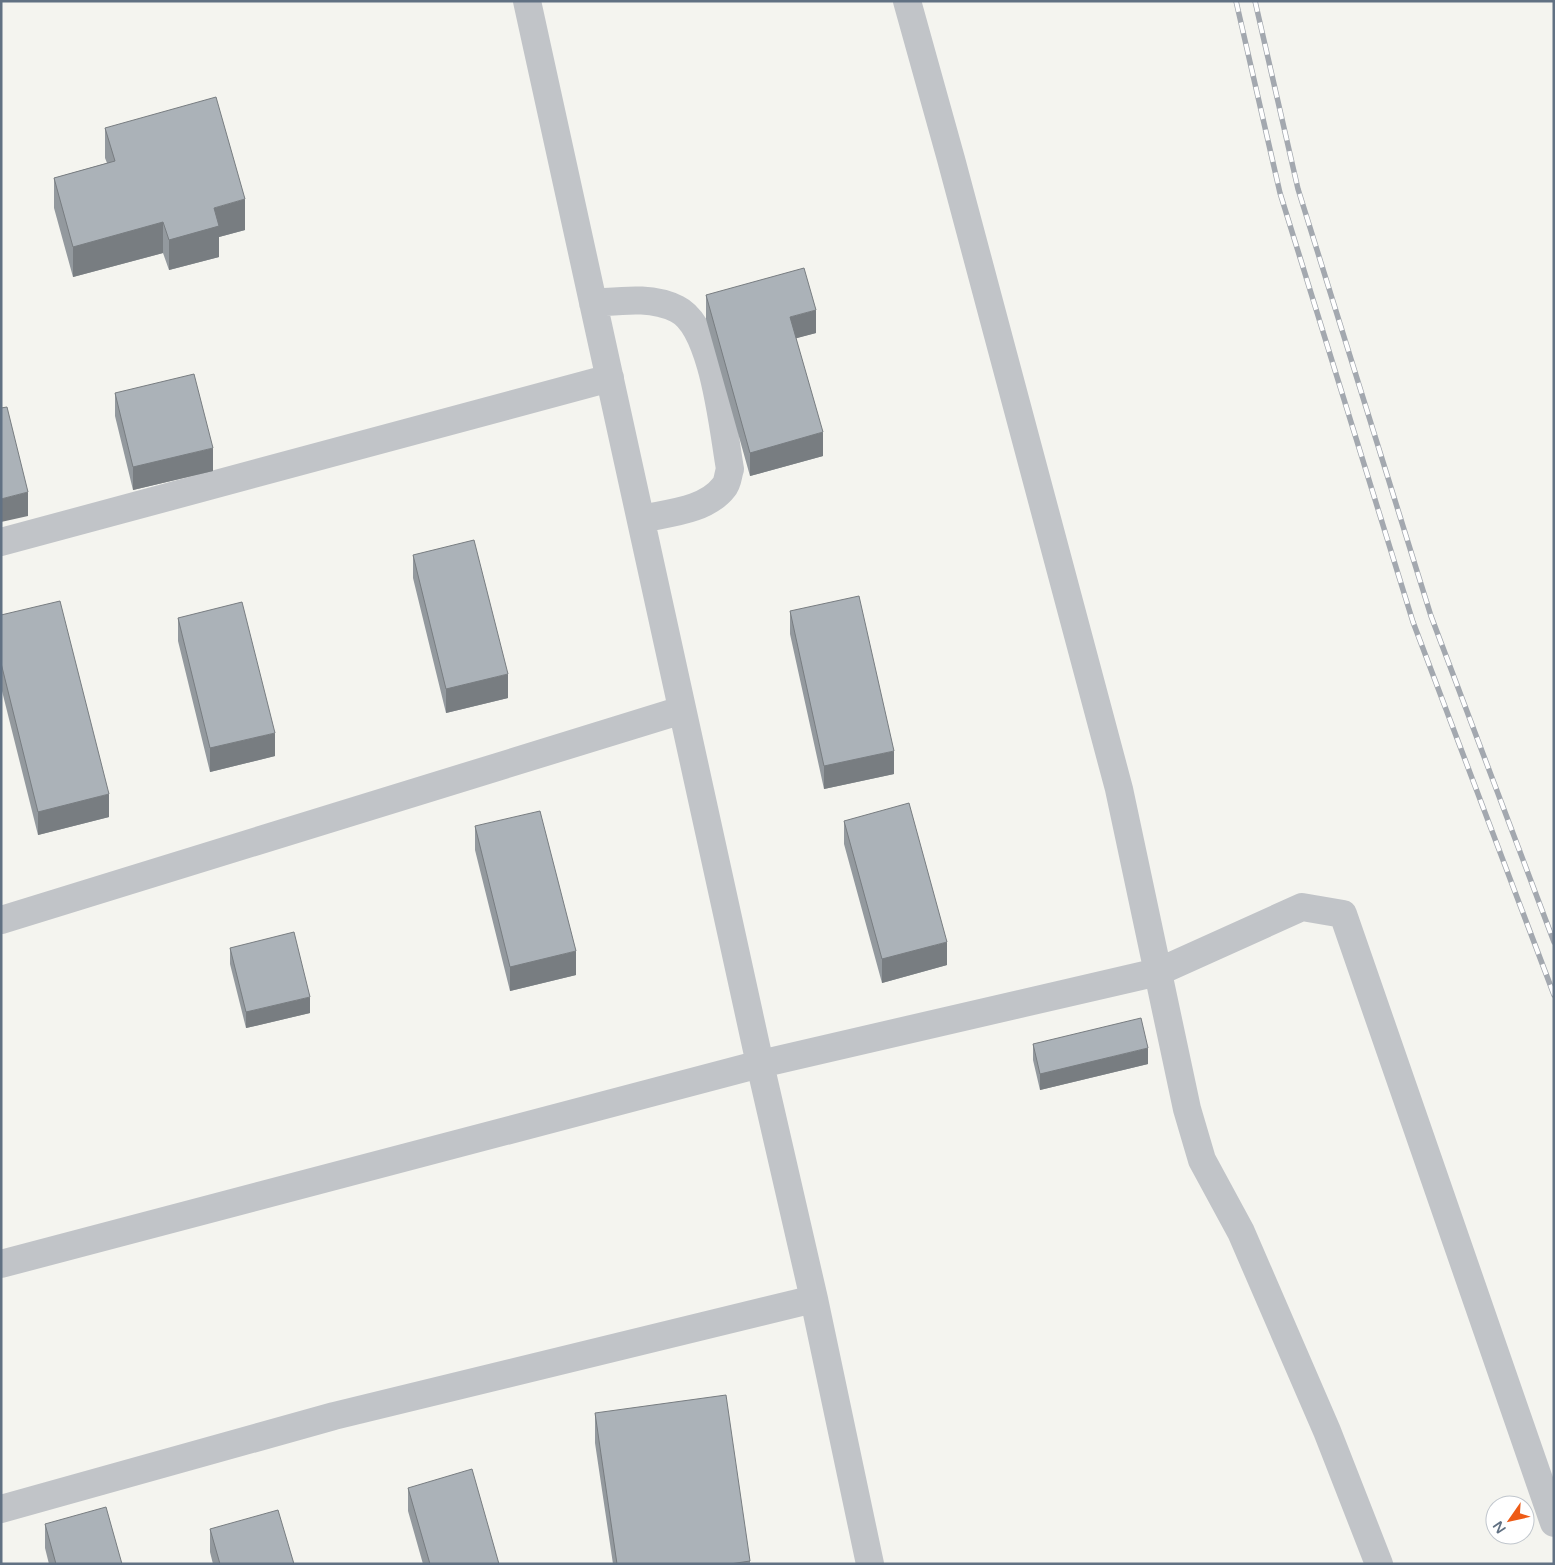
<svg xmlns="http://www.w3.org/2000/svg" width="1555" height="1565" font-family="'Varela Round',sans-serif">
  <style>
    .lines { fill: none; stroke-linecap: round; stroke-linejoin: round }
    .minor { stroke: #c1c4c8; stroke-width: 28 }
    .rail-casing { stroke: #a3a8af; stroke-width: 5.5 }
    .rail { stroke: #fff; stroke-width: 4; stroke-dasharray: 11; stroke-linecap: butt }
    .wall { fill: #93999e }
    .shaded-wall { fill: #787d81 }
    .building { fill: #abb2b8; stroke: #787d81 }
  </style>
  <rect width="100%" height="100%" fill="#f4f4ef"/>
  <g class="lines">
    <!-- minor -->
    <path class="minor" d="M527 1 760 1064 814 1299 870 1564
      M907 1 951 159 1119 789 1187 1109 1202 1160 1241 1232 1327 1431 1379 1564
      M593 303C621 301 651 296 677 309 714 327 723 430 730 469 728 474 728 483 724 487 706 511 667 513 641 519
      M1 542 610 378
      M1 920 682 710
      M1 1264 760 1064 1158 972 1302 907 1343 914 1554 1523
      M1 1509 334 1416 814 1299"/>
    <defs>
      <path id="rail" d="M1236 1 1280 193 1413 622 1554 995
        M1255 1 1298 189 1431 616 1554 942"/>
    </defs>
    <!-- rail casing -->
    <use href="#rail" class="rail-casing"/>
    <!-- rail -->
    <use href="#rail" class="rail"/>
  </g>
  <!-- wall -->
  <path class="wall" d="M105 128 245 230 219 237V257L169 270 163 253 73 277 54 208V178L107 163 105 158Z
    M706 295 816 333 796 338 823 456 750 476 706 319Z
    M115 393 213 471 133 490 115 416Z
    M413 555 508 698 446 713 413 578Z
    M790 611 894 774 824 789 790 634Z
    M1 615 109 817 38 835 1 687Z
    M178 618 275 756 210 772 178 641Z
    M844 821 947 965 882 983 844 844Z
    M475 826 576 975 510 991 475 850Z
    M230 948 310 1013 246 1028 230 964Z
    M1033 1044 1148 1064 1040 1090 1033 1060Z
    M595 1413 750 1561V1564H613L595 1443Z
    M408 1488 499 1564H423L408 1511Z
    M45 1524 122 1564H49L45 1548Z
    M210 1529 294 1564H213L210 1552Z"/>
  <!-- shaded-wall -->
  <path class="shaded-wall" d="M245 199V230L219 237V257L169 270V240L214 208Z
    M163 222V253L73 277V247Z
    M816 310V333L790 340V317Z
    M823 432V456L750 476V453Z
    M213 448V471L133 490V467Z
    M28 492V516L1 522V499Z
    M508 674V698L446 713V689Z
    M275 733V756L210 772V748Z
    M894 751V774L824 789V766Z
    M109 794V817L38 835V812Z
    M947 942V965L882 983V959Z
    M576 951V975L510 991V967Z
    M310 997V1013L246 1028V1012Z
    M1148 1048V1064L1040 1090V1074Z"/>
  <!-- building -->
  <path class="building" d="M216 97 245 199 214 208 219 226 169 240 163 222 73 247 54 178 115 161 105 128Z
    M804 268 816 310 790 317 823 432 750 453 706 295Z
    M194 374 213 448 133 467 115 393Z
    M7 407 28 492 1 499V408Z
    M474 540 508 674 446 689 413 555Z
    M859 596 894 751 824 766 790 611Z
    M60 601 109 794 38 812 1 663V615Z
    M242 602 275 733 210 748 178 618Z
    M909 803 947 942 882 959 844 821Z
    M540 811 576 951 510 967 475 826Z
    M294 932 310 997 246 1012 230 948Z
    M1141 1018 1148 1048 1040 1074 1033 1044Z
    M726 1395 750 1561 730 1564H617L595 1413Z
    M472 1469 499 1564H430L408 1488Z
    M106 1507 122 1564H56L45 1524Z
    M278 1510 294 1564H220L210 1529Z"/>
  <!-- border -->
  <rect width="1555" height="1565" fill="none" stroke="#617183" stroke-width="5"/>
  <!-- north arrow -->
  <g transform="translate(1510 1520) rotate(236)"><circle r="24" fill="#ffffff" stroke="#c0c6cd"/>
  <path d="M0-4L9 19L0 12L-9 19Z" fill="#ee5b16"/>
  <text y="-8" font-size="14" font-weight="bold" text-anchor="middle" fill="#617183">N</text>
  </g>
</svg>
